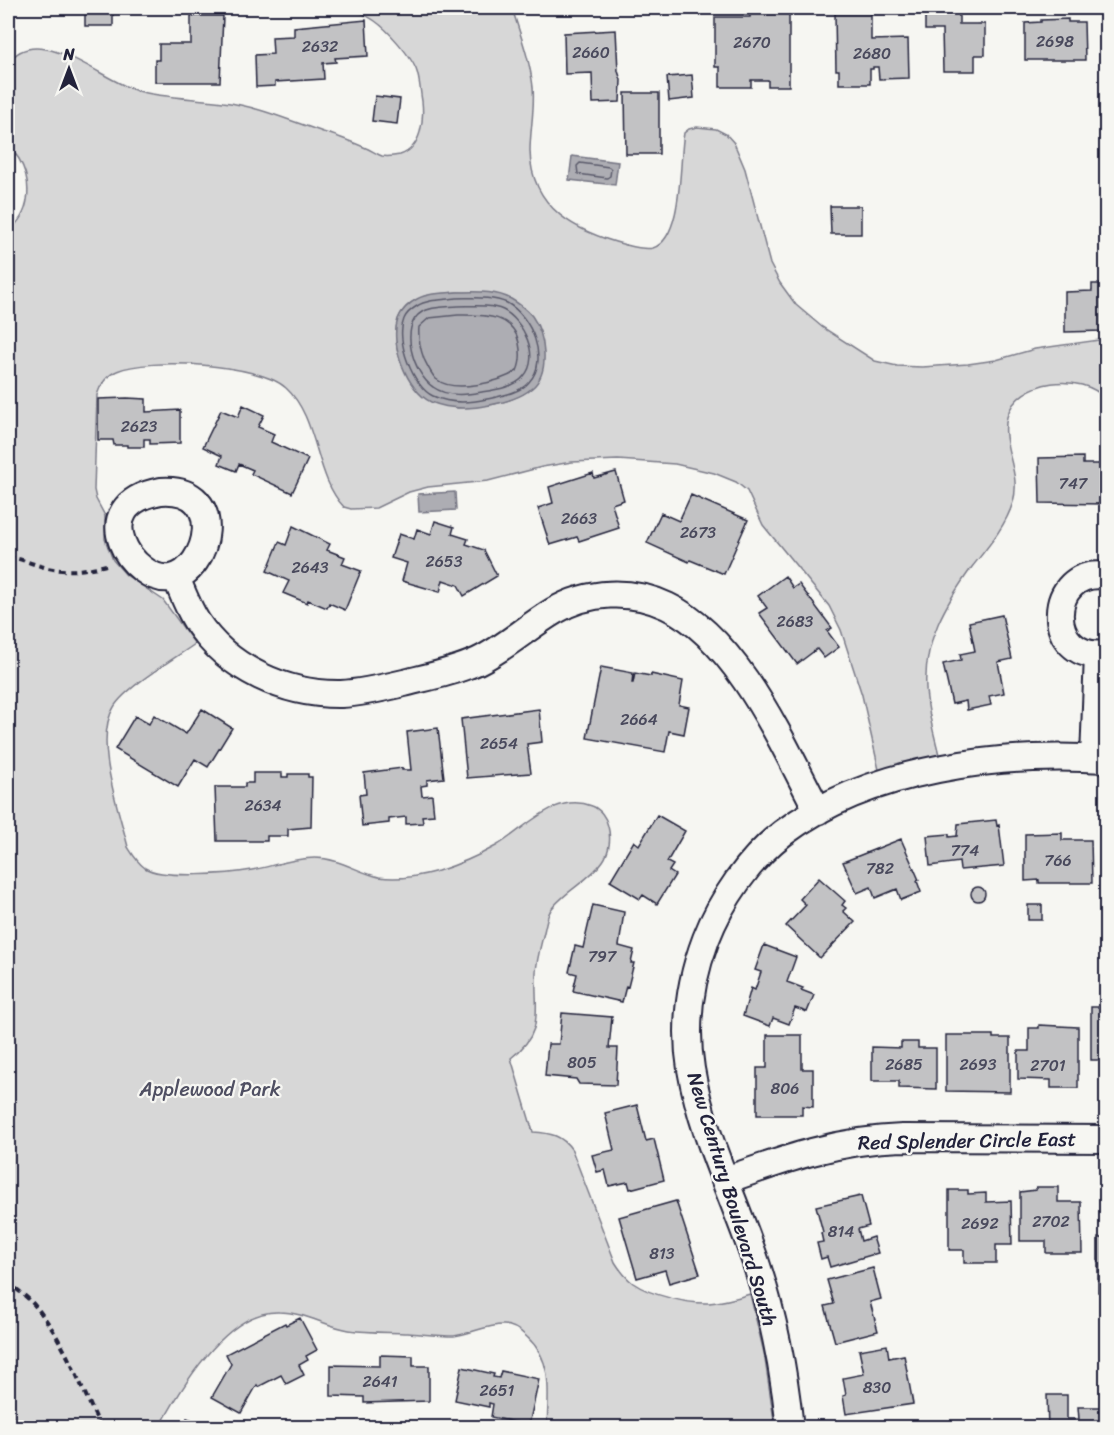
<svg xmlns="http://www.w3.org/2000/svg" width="1114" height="1435" font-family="Sriracha,sans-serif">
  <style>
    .green { fill: #d7d7d7; stroke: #7c7c89; stroke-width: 1.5; fill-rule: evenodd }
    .water { fill: #adadb3; stroke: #757583; stroke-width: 1.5 }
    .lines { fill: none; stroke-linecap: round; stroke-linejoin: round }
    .shore { stroke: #5a5a6b; stroke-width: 1.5 }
    .building { fill: #c2c2c4; stroke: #22223b; stroke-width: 1.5 }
    .minor-casing { stroke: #22223b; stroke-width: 30 }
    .path { stroke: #22223b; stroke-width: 4; stroke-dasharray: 6 4.5; stroke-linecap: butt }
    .minor { stroke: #f6f6f2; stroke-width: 26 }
    .labels { text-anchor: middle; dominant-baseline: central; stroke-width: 4.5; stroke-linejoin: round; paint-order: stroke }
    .number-label { font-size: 16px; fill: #4a4a5d }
    .park-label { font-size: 20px; fill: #4f4f62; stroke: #f6f6f2 }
    .street-label { font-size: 20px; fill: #22223b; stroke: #f6f6f2 }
  </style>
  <rect width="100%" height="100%" fill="#f6f6f2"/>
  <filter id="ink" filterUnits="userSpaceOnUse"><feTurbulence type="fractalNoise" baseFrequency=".0167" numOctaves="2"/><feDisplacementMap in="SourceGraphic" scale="12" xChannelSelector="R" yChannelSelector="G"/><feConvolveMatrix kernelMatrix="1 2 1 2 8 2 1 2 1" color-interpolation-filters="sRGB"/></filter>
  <g filter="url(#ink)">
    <!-- green -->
    <path class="green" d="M351 8H512C520 34 530 60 533 87 535 109 530 130 530 151 531 209 577 232 626 245 634 247 645 250 653 248 684 238 679 159 684 133L689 129 697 127 716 129 726 134 734 143 745 169 770 264 780 283 796 305 822 327 875 361 897 366 922 367 968 364 996 360 1035 349 1106 339V399C1082 372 1018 378 1007 417 1000 446 1022 473 1013 502 1006 526 987 548 972 567 946 603 923 642 926 688 927 711 934 733 939 755L879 770 862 695 841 630 829 606 763 525 747 491 736 482 714 473 675 464 618 460 572 462 542 467 488 481 428 487 409 492 376 508 351 509 344 507C314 476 319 418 286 388 261 364 149 357 117 371 107 375 100 385 97 395L94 490 96 499 105 516V539L113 560 126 575 163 600 195 644C174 659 126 687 114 707 93 740 119 810 128 847 133 855 137 862 145 868 162 879 231 874 252 870 273 866 294 858 315 858 339 858 357 872 379 877 397 880 420 876 438 871 457 865 478 856 496 846 524 830 555 791 592 806 600 809 606 817 608 826 611 837 610 851 603 861 590 880 568 889 553 907 547 913 546 924 544 932 541 945 537 958 536 972 534 1010 546 1031 511 1058L533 1132C550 1133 562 1135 572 1150L615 1262C620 1270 625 1277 633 1283 650 1295 688 1304 709 1303 723 1302 737 1298 750 1294L764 1353 775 1427H547C548 1395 554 1361 527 1337 520 1330 513 1325 503 1325 486 1325 470 1334 454 1336 438 1336 423 1334 408 1333 389 1332 369 1333 349 1330 325 1326 304 1312 279 1312 227 1310 181 1388 160 1427H8V231C31 215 33 183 19 159 15 153 9 147 8 139 4 117 8 86 8 63 37 20 104 82 138 91 165 98 195 98 223 102 257 106 291 121 323 132 338 136 352 142 366 148 371 150 376 154 382 156 387 157 395 156 400 155 422 148 424 119 422 101 420 90 420 79 416 69 410 55 388 30 375 21 368 16 359 12 351 8ZM457 292 486 293 543 351C543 358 544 367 541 374 529 403 484 407 457 408 447 400 406 369 401 361 397 353 396 342 396 333 397 297 428 295 457 292Z"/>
    <!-- water -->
    <path class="water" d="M572 156 618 162 615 185 569 180Z
      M457 292C474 292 495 290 511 299 518 303 526 309 532 316 545 334 551 372 532 388 521 398 504 402 490 405 470 409 450 410 431 402 407 391 389 343 398 319 401 311 409 303 417 299 428 293 444 293 457 292Z
      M455 492 456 510 419 512 418 494Z"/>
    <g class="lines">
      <!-- shore -->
      <path class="shore" d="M580 163 609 167 611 169 610 176 607 178 578 174 577 166Z
        M457 298C473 298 492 296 507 303 531 316 550 360 529 382 520 393 501 396 487 399 469 403 450 404 433 396 413 387 395 340 404 319 406 314 412 309 417 306 428 299 444 300 457 298Z
        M458 306C472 306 490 304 503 310 523 320 541 357 524 376 516 387 495 390 482 392 466 395 447 397 433 387 414 375 398 326 422 312 432 306 447 307 458 306Z
        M458 315C482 315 513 313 519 343 521 353 521 362 517 371 500 382 454 394 436 379 431 374 427 365 424 359 420 348 418 338 419 327L429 318Z"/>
    </g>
    <!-- building -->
    <path class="building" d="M85 8H113V26H85Z
      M925 8H959V24H985V55H975V71H943L942 30H925Z
      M750 12H789V86H768V80H751V87H720V67H715V17H750Z
      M871 12V40L908 39 909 78 879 79 878 67H873V69H870V84H839V70H836L835 13Z
      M191 16H223L220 82H155V60H159V44H191Z
      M1068 19V22H1084L1085 60H1025V23L1041 22V20Z
      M366 20 368 56 335 58 336 62 323 63 324 79 275 82V86L256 87 255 55 273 54 272 37 294 36V27Z
      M616 30 618 71 621 80 620 102 593 103 592 73 565 74 564 33Z
      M692 75 694 98 669 101 667 77Z
      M625 93H659V154H626Z
      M375 96 400 99 397 124 372 121Z
      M830 206H861V234H831Z
      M1092 284H1103V331L1065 332V292L1092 291Z
      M127 398 146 399V412L180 410V443L150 444V439H144V447H127V445H114L113 440H98V399Z
      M243 405 264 415 258 427 274 434 271 442 308 459 292 493 251 474 253 470 239 464 236 471 219 464 222 456 203 447 221 410 238 417Z
      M1083 457V464H1106V502L1104 504 1040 503 1039 458Z
      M616 472 624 500 612 504 619 528 579 541 577 537 550 545 538 508 553 503 549 487 593 473 594 478Z
      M691 495 748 520 724 574 690 560 689 562 647 543 661 513 679 521Z
      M435 521 454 527 452 534 468 539 466 544 484 550 497 576 464 596 458 585 443 580 440 592 402 581 407 563 391 558 399 534 414 539 417 529 431 534Z
      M293 526 330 544 327 550 345 557 342 564 361 571 345 610 329 603 327 608 308 600 307 603 283 593 289 581 267 571 279 542 286 545Z
      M785 576 793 588 799 584 832 628 827 631 839 647 824 658 817 649 797 664 759 613 767 608 758 596Z
      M1002 615 1012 659 998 662 1004 693 989 696 991 705 967 710 966 701 952 704 943 664 961 660 960 654 975 651 969 622Z
      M601 667 633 673 632 683H633L635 673 651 676V674L683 681 679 705 689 707 684 734 669 731 665 752 587 738Z
      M202 709 232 728 208 767 195 759 178 787 115 749 135 716 149 724 154 715 186 734Z
      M539 709 542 742 527 744 531 773 467 778 461 719Z
      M438 728 444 778 427 780V785L421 786 422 796 432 795 434 815 422 816 423 823 406 824V817L389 819V823L362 826 359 795 366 794 364 773 402 768V770H411L407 732Z
      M253 773H282V777H288V774H308V777H312L311 827 288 829V836H267V841H217L215 787H245V783H253Z
      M657 815 685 831 667 862 673 865 669 871 675 875 657 904 643 895 640 899 610 881 634 841 639 845Z
      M996 820 997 826 999 825 1004 866 960 870 959 862 930 866 927 836 949 834V837L957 836 958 824Z
      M1062 833V840H1091L1092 883H1039V880L1025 881V834Z
      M901 839 919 880 917 881 921 892 901 900 897 889 875 898 871 887 857 893 843 862Z
      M819 878 845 901 842 905 846 908 843 911 855 922 820 958 786 926 806 905 800 899Z
      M971 894a7 7 0 1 1 14 0a7 7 0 1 1-14 0Z
      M593 905 624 912 619 946 634 950 631 963H634L628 987 626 986 622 1002 573 991 577 974 569 972 575 946 583 948Z
      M1028 905H1042V920H1028Z
      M764 945 796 957 787 982 803 988 801 990 814 995 807 1012 795 1008 789 1024 773 1018 770 1026 743 1016 751 988 755 990 761 972 755 970Z
      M1091 1007H1106V1060H1091Z
      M562 1013 612 1017 609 1048H618L616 1085 579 1084 576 1079 545 1076 548 1044H559Z
      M1039 1025 1078 1027V1088H1051V1080L1018 1079V1051H1029V1028H1039Z
      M767 1035H802V1069H813V1107L802 1106V1115H757V1068H767Z
      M946 1035H993V1038H1010V1092L946 1091Z
      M901 1042H918V1048H936V1089L899 1088V1081H872V1047L901 1048Z
      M637 1105 646 1141 654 1139 664 1180 630 1189 628 1182 609 1186 605 1170 597 1172 592 1155 614 1150 605 1113Z
      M1036 1187H1058V1202H1081L1082 1253H1046V1241H1020V1192L1036 1190Z
      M949 1190H968V1194L986 1193V1202L1011 1201 1012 1245H996V1263H964V1250H949Z
      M861 1196 869 1226 858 1229 861 1241 873 1237 878 1253 830 1267 827 1257 821 1259 817 1243 823 1242 821 1233 823 1232 816 1206Z
      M676 1201 700 1274 669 1283 665 1270 637 1278 619 1217Z
      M1098 1238H1106V1292H1098Z
      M873 1268 881 1299 870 1302 878 1331 835 1342 825 1306 834 1304 827 1280Z
      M300 1318 317 1350 306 1356 308 1360 299 1365 304 1375 286 1384 281 1375 258 1387 257 1385 241 1413 212 1397 231 1364 226 1354 285 1323 286 1325Z
      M887 1345 889 1358 904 1355 913 1404 846 1414 843 1396 846 1395 843 1378 864 1374 859 1350Z
      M380 1355 413 1356V1366H429V1401L364 1403V1397L331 1396V1365L380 1366Z
      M462 1367 494 1374 493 1377 499 1378 501 1371 539 1379 529 1425 491 1417 493 1404 489 1403V1407L455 1400Z
      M1047 1395H1067V1419H1079L1078 1407H1106V1428H1048Z
      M187 1418 215 1428H184Z
      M1006 1426H1039V1428H1006Z"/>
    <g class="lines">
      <defs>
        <path id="minor" d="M161 491C229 486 209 572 171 578 133 584 82 505 161 491Z
          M1106 576C1046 566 1043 662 1106 654
          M176 577C182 592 188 608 197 622 228 669 286 695 341 694 362 693 383 688 404 683 428 677 454 672 478 661 505 648 527 627 554 611 588 591 631 589 667 606 738 639 783 745 818 811
          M1094 758 1098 655
          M726 1180C785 1159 838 1140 902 1138L1106 1139
          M790 1428C784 1371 773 1313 755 1260 734 1197 702 1135 691 1069 684 1026 690 981 706 939 721 900 749 859 783 833 869 768 1002 752 1106 759"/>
      </defs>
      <!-- minor casing -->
      <use href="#minor" class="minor-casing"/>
      <!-- path -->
      <path class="path" d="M8 557C20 558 32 564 44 567 65 573 86 570 106 565
        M8 1282C17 1290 28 1297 36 1307 64 1340 82 1389 101 1428"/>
      <!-- minor -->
      <use href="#minor" class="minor"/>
    </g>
  </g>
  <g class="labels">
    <!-- number labels -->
    <g class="number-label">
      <text x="1055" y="41">2698</text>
      <text x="752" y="42">2670</text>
      <text x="320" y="46">2632</text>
      <text x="591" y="52">2660</text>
      <text x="872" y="53">2680</text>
      <text x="139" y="426">2623</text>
      <text x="1073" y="483">747</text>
      <text x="579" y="518">2663</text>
      <text x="698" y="532">2673</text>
      <text x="444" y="561">2653</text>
      <text x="310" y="567">2643</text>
      <text x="795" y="621">2683</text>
      <text x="639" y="719">2664</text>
      <text x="499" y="743">2654</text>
      <text x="263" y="805">2634</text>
      <text x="965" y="850">774</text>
      <text x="1058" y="860">766</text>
      <text x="880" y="868">782</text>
      <text x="602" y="956">797</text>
      <text x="582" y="1062">805</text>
      <text x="904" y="1064">2685</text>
      <text x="978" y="1064">2693</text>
      <text x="1048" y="1065">2701</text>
      <text x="785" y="1088">806</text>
      <text x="1051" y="1221">2702</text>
      <text x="980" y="1223">2692</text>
      <text x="841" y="1231">814</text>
      <text x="662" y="1253">813</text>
      <text x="380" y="1381">2641</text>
      <text x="877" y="1387">830</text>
      <text x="497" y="1390">2651</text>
    </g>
    <!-- park labels -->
    <g class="park-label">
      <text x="210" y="1089">Applewood Park</text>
    </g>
    <!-- street labels -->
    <g class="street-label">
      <text transform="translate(967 1141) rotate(-1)">Red Splender Circle East</text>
      <text transform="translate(732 1199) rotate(73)">New Century Boulevard South</text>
    </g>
  </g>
  <!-- margin -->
  <rect width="1114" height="1435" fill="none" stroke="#f6f6f2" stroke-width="30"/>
  <rect x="15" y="15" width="1084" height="1405" fill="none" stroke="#22223b" stroke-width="2" filter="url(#ink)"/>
  <!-- north arrow -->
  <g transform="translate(69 69)" stroke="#f6f6f2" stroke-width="4.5" paint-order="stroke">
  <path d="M0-4.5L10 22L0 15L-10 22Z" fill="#22223b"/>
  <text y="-9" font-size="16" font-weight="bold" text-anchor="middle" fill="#22223b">N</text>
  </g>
</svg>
